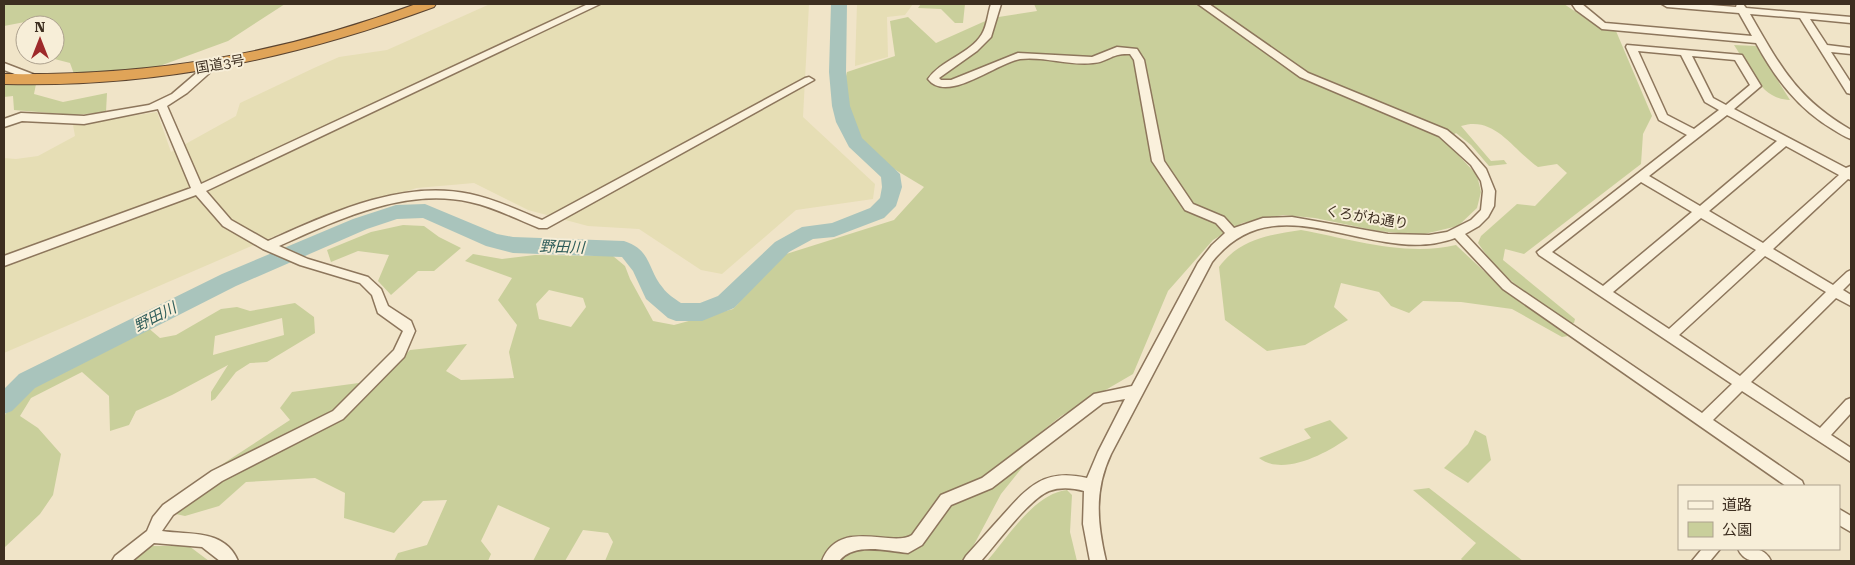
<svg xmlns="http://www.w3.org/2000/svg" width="1855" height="565" font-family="'Roboto Serif','Noto Sans JP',serif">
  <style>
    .farmland { fill: #e6deb5 }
    .green { fill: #c9cf9b; fill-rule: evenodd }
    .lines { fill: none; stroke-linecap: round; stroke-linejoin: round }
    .river { fill: #a9c4bc; fill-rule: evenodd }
    .minor-casing { stroke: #8d765c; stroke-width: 3 }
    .highway-casing { stroke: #5b4430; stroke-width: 2 }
    .minor { fill: #faf1dc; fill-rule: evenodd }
    .highway { fill: #e0a458; fill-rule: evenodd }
    .labels { text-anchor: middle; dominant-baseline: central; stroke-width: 4; stroke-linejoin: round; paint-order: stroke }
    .street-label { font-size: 14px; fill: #3d2e20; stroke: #f7eed8 }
    .water-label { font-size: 15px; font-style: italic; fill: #2f5d5a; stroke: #f7eed8 }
  </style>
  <rect width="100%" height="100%" fill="#f0e4c8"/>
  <!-- farmland -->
  <path class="farmland" d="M490 4H809L803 117 875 184 873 199 796 210 722 274 701 270 639 229 588 226 528 210 474 183 417 188 314 219 4 353V158L16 159 38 156 75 136 73 125 157 112 171 152 236 116 240 103 314 68 339 57 387 50Z
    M857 4H913L905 15 887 17 888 57 855 66Z"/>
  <!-- green -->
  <path class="green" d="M4 4H285L228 41 146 71 74 74 70 63 39 55H55V25H34L30 21 4 26Z
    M921 4H965L963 23H955L941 9 918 8Z
    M1034 4H1564L1603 30 1616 31 1652 116 1643 134 1641 164 1524 254 1505 249 1503 260 1575 319 1574 323H1570C1536 302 1499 276 1478 243L1481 236 1517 204 1535 206 1567 173 1557 164 1538 167C1513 150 1495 115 1461 126L1491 161 1504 160 1507 164 1489 166 1471 145 1456 133 1445 141 1477 175 1481 192 1477 208 1458 226 1420 235 1378 231 1315 218 1283 215 1242 223 1213 240 1168 291 1133 374 1061 416 1026 444 1029 459 1001 494 968 556 960 561H605L613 542 608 533 583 530 565 561H533L550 528 498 505 481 541 491 554 488 561H394L398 553 427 545 447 500 423 501 394 533 344 518 345 493 315 478 246 482 219 506 185 516 171 513 218 467 290 420 280 408 292 392 381 380 410 350 467 344 446 371 461 380 514 378 509 352 517 325 498 300 512 278 465 261 473 254 502 259 535 255 613 256 625 266 630 279 653 321 674 325 733 309 783 255 894 220 924 187 874 157 845 133 841 98 847 72 895 56 890 21 908 17 936 43 992 18 1037 11ZM549 290 583 298 586 307 571 327 539 319 536 304Z
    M1734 45 1756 46 1790 100C1761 100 1748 66 1734 45Z
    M4 83 36 84 34 94 63 102 107 93 106 112 75 115 14 110 13 96 4 97Z
    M403 225 424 226 439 237 461 248 434 271H418L391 295 378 281 389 255 358 251 331 262 327 250 371 232Z
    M1301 230C1350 239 1406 257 1456 245L1505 291 1568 336 1562 337 1512 309 1461 302 1423 301 1409 313 1391 306 1379 292 1341 283 1334 307 1348 320 1305 345 1267 351 1225 320 1219 267C1240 239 1268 235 1301 230Z
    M295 303 314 317 315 333 267 362 250 363 236 372 215 399 211 401V392L228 365 172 395 136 411 129 425 110 431 109 396 82 372 31 398 20 416 38 428 61 454 53 495 40 514 4 548V416L30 383 146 326 160 338 176 335 221 309 237 307 250 311ZM282 318 284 335 213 355 215 336Z
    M1330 420 1348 438C1327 453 1283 477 1259 458L1311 438 1304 429Z
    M1475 430 1486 436 1491 460 1468 483 1444 468 1468 444Z
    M1429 488 1523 561H1463L1461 559 1476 543 1413 490Z
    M1067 490 1072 495 1070 532 1077 561H987C1007 538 1035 493 1067 490Z
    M147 546H189L209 561H132Z"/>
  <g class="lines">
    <!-- river -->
    <path class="river" d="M831 4H847L846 72 850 106 862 138 900 174 902 187 896 206 884 218 834 237 813 239 789 252 734 308 702 321H676L668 318 646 299 633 271 622 257 513 253 486 246 423 218 397 219 367 229 236 286 35 388 12 411 4 414V389L19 374 222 274 353 219 396 205 425 204 497 234 513 237 624 241C652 250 647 269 663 288 667 294 675 299 681 303H700L718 296 775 242 802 227 832 223 870 208 880 198 882 187 881 177 849 147 836 122 832 106 829 72Z"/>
    <defs>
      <path id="minor" d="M588 4H600L206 191 231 220 268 241C329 214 401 179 470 194 495 199 519 211 542 220L805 78 809 77 814 80 547 228H539C516 219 494 207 470 202 405 187 337 220 279 246L308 259 368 277 381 289 388 306 411 321 415 331 404 357 343 419 222 481 173 515 162 531C189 535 225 529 238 561H220L202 547 154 543 132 561H112L115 556 147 531 153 517 163 505 212 471 333 411 394 350 403 331 378 313 372 295 360 283 300 265 263 249 223 226 196 195 4 266V256L191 188 158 109 84 124 22 121 4 127V119L21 113 84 116 149 105 172 94 207 64H215V68L187 93 167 106 201 184Z
        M991 4H1001L991 37 977 51 939 78 941 80H951L1018 53 1092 57 1117 47 1137 49 1144 60 1164 161 1193 204 1224 217 1234 228 1263 218 1292 217 1388 234 1429 235 1447 232 1471 220 1481 210 1483 191 1481 181 1471 165 1439 136 1300 77 1198 4H1209L1308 73 1447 130 1464 144 1486 169 1495 191 1494 206 1488 217 1479 226 1465 234 1511 283 1702 413 1732 384 1539 255 1537 252 1687 135 1659 120 1626 47 1627 45 1742 55 1761 86 1734 109 1846 168 1851 166V180L1848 179 1773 249 1833 285 1847 272 1851 270V282L1843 290 1851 295V306L1836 298 1751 382 1820 428 1846 400 1851 398V413L1831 435 1851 448V462L1742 391 1713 420 1802 481 1804 486H1786L1503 289 1455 238C1372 269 1279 178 1212 262L1111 454C1094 490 1097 523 1106 561H1090L1083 524 1084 491C1073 488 1060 487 1049 491 1029 499 996 544 981 561H963L966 556C978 543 990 529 1002 516 1028 487 1044 468 1087 478L1098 452 1125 399 1103 403 992 488 951 505 922 545 908 553C886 551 855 542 839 561H822C839 517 892 548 912 535L941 495 982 478 1094 394 1132 386 1198 263 1212 245 1225 233 1216 223 1185 210 1152 161 1134 60 1130 54C1111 53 1108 62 1093 63 1069 66 1044 56 1020 59 996 63 947 104 928 79 941 60 970 54 982 34 987 26 988 13 991 4ZM1638 51 1681 55 1705 102 1719 110 1694 129 1667 115ZM1692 56 1735 60 1750 85 1726 105 1713 98ZM1727 115 1777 141 1700 206 1649 176ZM1786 146 1839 175 1763 243 1709 211ZM1641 182 1692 212 1603 286 1552 252ZM1701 218 1756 250 1669 329 1613 292ZM1765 256 1826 292 1740 376 1679 335Z
        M1572 4H1582L1605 23 1752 36 1739 13 1667 7 1662 4H1698L1736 7 1737 4H1743L1746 8 1851 17V23L1810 19 1827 45 1851 48V54L1831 52 1851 83V94L1847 93 1800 18 1750 14C1780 66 1797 99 1851 130V139C1845 137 1839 133 1834 130 1798 109 1775 78 1756 43L1602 29 1576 10Z
        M4 63 43 78 44 80 39 83 4 70Z
        M1839 509 1851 516V532L1839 525Z
        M1702 549H1720L1710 561H1692Z
        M1738 549C1751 548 1765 547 1771 561 1758 562 1744 563 1738 549Z"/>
      <path id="highway" d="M416 4H436L434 7C293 59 155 88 4 84V74C152 76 277 55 416 4Z"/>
    </defs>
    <!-- minor casing -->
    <use href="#minor" class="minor-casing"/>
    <!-- highway casing -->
    <use href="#highway" class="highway-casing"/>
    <!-- minor -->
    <use href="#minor" class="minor"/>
    <!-- highway -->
    <use href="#highway" class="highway"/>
  </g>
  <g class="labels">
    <!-- street labels -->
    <g class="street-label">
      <text transform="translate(220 64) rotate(-10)">国道3号</text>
      <text transform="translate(1367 217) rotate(9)">くろがね通り</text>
    </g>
    <!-- water labels -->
    <g class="water-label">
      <text transform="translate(562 247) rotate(2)">野田川</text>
      <text transform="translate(155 317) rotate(-27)">野田川</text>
    </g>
  </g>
  <!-- border -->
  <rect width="1855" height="565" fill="none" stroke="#3d2e20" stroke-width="10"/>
  <!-- legend -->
  <rect x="1678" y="485" width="162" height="65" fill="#f7eed8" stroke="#ada18e"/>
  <rect x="1688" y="501" width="25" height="8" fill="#faf1dc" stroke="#ada18e"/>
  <text x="1722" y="510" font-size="15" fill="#3d2e20">道路</text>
  <rect x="1688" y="522" width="25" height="15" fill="#c9cf9b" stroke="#ada18e"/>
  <text x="1722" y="535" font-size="15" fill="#3d2e20">公園</text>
  <!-- north arrow -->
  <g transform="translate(40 40)"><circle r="24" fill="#f7eed8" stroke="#ada18e"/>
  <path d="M0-4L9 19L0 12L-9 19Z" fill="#9e2a2b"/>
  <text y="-8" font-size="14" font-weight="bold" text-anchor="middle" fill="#3d2e20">N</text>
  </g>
</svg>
